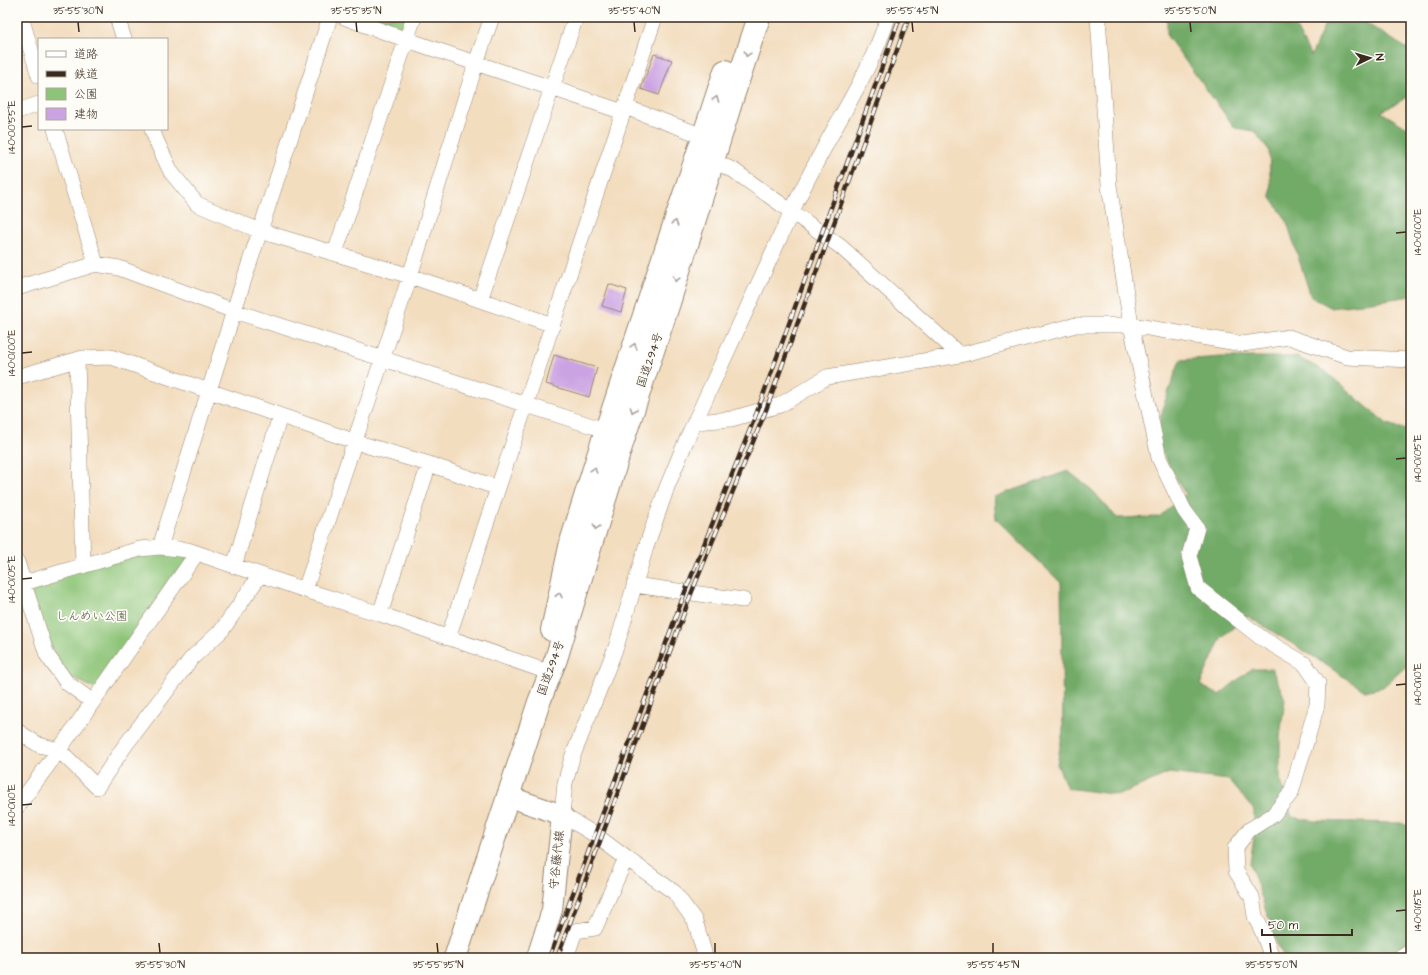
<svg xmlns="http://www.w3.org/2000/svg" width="1428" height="975" font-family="'Architects Daughter','Klee One',sans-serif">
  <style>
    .green { fill: #8dc477; stroke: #64774a }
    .forest { fill: #72aa68; stroke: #566a43 }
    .building { fill: #cba3e3 }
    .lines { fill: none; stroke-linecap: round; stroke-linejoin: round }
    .minor-casing { stroke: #97846e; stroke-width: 16 }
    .major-casing { stroke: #97846e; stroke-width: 22 }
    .highway-casing { stroke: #97846e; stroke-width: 24 }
    .minor { stroke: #fff; stroke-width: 15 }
    .major { stroke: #fff; stroke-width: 20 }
    .highway { stroke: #fff; stroke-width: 22 }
    .rail-casing { stroke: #3b2a1e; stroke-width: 4.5 }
    .rail { stroke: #fdfcf7; stroke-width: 3; stroke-dasharray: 9; stroke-linecap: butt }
    .oneway { stroke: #a79f9a }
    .ticks { fill: none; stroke: #3b2a1e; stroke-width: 1.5 }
    .labels { text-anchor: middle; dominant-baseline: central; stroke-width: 3.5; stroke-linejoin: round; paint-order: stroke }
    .street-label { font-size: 12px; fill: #3b2a1e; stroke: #fdfcf7 }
    .park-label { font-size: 12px; fill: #545839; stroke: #fdfcf7 }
    .neatline { fill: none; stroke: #3b2a1e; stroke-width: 1.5 }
    .ticks-label { font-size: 10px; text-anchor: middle; fill: #3b2a1e }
  </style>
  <rect width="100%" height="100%" fill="#fdfcf7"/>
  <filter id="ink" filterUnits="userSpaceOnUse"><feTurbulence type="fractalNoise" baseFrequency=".025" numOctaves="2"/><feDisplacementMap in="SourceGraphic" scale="8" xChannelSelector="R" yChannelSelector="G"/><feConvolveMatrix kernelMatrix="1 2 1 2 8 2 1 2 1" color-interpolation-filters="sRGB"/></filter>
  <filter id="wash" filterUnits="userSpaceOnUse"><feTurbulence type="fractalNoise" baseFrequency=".012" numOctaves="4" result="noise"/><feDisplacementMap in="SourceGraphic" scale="16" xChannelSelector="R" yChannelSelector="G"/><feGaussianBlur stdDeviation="0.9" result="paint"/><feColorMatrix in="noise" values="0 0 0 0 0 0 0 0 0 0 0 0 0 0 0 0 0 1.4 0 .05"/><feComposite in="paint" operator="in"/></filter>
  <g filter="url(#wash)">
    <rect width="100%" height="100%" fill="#f3ddbf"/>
    <!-- green -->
    <path class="green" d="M344 17H414L406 41Z
      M140 549 197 553 100 691 67 675 48 643 23 583Z"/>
    <!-- forest -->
    <path class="forest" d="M1167 17H1290L1311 56 1328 17H1356L1411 51V95L1381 112 1411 130V296L1332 308 1311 297 1286 219 1271 198 1269 150 1254 131 1235 128 1167 36Z
      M1222 357H1297L1326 372 1386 423 1411 432V662L1383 687 1365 691 1314 657 1247 616 1221 638 1200 685 1219 695 1251 669H1272L1285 699 1280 737V778L1292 817 1315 821 1401 823 1411 827V958H1285L1278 947 1250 863 1254 837V810L1229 780 1169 773 1119 795 1067 788 1057 764 1063 731 1061 583 996 519 994 497 1068 471 1092 490 1117 518 1159 517 1185 494 1156 441 1164 404 1180 360Z"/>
    <g id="blocks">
      <!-- building -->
      <path class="building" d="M654 54 672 60 659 95 641 89Z
        M609 284 627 290 621 312 602 306Z
        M554 355 597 368 589 397 546 384Z"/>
    </g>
  </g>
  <g filter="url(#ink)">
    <use href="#blocks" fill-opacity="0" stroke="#97846e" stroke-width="1"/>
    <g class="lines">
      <defs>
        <path id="minor" d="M21 17 39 76
          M117 17 124 39
          M344 17C436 52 530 80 623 112
          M1098 17 1109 185 1131 325 1159 458 1184 510 1197 528 1189 556 1198 588 1260 637 1305 664 1318 683 1317 705 1291 793 1273 815 1249 830 1235 848 1236 871 1252 897 1255 916 1263 933 1272 958
          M625 107 703 136
          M17 111 39 104
          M55 129 96 264
          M152 129 156 140 171 172 197 204 260 231 410 276 553 325
          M713 161 733 170 841 247 960 355
          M335 253 414 17
          M17 288 96 264 119 268 234 311 614 433
          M480 300 576 17
          M77 360 83 566
          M17 377 83 358 111 357 365 445 429 464 498 488
          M696 422 731 419 780 405 827 377 960 355 1076 325H1131L1243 344 1289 337 1347 357 1411 360
          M160 547 238 298 330 17
          M17 562 47 655 67 683 93 702
          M234 566 280 416
          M17 585 140 549 160 547 188 550 305 590 380 614 551 673
          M634 585 743 600
          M305 590 410 276 476 63 492 17
          M380 614 429 464
          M448 638 655 17
          M17 731 39 745 59 750 97 787 124 747 191 659 222 630 260 575
          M17 807 59 750 197 553
          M626 858 594 834 562 815 565 783 572 758 616 647 646 547 667 487 686 441 792 211C808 176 827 142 846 108 862 79 878 49 888 17
          M566 958 575 931 595 928 626 858 674 892 695 921 704 952V958
          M1400 958 1411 951"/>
        <path id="major" d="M507 796 562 815 552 910 537 957 539 958"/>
        <path id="highway" d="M552 630 571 542 606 430 725 71
          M455 958 539 702 556 659 624 437 669 303 733 96 759 17"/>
      </defs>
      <!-- minor casing -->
      <use href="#minor" class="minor-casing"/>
      <!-- major casing -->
      <use href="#major" class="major-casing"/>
      <!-- highway casing -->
      <use href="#highway" class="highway-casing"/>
      <!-- minor -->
      <use href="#minor" class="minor"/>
      <!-- major -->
      <use href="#major" class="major"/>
      <!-- highway -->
      <use href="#highway" class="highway"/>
      <defs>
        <path id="rail" d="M549 958 685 592 757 412 900 17
          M557 958 691 594 766 410 909 17"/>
      </defs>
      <!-- rail casing -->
      <use href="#rail" class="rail-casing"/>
      <!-- rail -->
      <use href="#rail" class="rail"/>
    </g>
    <!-- one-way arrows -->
    <defs><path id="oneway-chevron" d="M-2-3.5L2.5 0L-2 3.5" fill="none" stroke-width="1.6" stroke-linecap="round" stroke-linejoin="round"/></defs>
    <g class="oneway">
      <use href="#oneway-chevron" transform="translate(747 54) rotate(108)"/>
      <use href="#oneway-chevron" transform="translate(716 99) rotate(-72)"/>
      <use href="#oneway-chevron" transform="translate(675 223) rotate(-72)"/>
      <use href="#oneway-chevron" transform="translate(676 279) rotate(107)"/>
      <use href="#oneway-chevron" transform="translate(634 346) rotate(-72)"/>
      <use href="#oneway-chevron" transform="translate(633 410) rotate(109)"/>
      <use href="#oneway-chevron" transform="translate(594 470) rotate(-73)"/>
      <use href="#oneway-chevron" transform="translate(596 527) rotate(107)"/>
      <use href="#oneway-chevron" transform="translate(559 595) rotate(-79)"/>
    </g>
  </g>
  <!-- ticks -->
  <path class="ticks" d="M78 22 79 32M356 22 357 32M634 22 635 32M912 22 913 32M1190 22 1191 32M22 127 32 126M1396 233 1406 232M22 353 32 352M1396 459 1406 458M22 579 32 578M1396 685 1406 684M22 805 32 804M1396 911 1406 910M159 943 160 953M437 943 438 953M715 943V953M993 943V953M1270 943 1271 953"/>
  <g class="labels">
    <!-- street labels -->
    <g class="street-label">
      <text transform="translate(650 360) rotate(-71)">国道294号</text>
      <text transform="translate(551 668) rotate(-70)">国道294号</text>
      <text transform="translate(557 860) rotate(-84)">守谷藤代線</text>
    </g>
    <!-- park labels -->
    <g class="park-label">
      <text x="92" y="616">しんめい公園</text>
    </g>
  </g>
  <!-- margin -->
  <rect width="1428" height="975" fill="none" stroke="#fdfcf7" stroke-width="44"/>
  <!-- legend -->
  <rect x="38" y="38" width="130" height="92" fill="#fdfcf7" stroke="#afa8a0"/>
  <rect x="46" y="51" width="20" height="6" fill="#ffffff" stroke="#afa8a0"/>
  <text x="74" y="58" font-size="12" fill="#3b2a1e">道路</text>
  <rect x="46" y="71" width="20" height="6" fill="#3b2a1e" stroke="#afa8a0"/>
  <text x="74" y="78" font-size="12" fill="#3b2a1e">鉄道</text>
  <rect x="46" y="88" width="20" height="12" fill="#8dc477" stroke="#afa8a0"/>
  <text x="74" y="98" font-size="12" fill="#3b2a1e">公園</text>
  <rect x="46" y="108" width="20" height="12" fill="#cba3e3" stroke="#afa8a0"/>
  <text x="74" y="118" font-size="12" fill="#3b2a1e">建物</text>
  <!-- north arrow -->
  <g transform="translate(1370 58) rotate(85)" stroke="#fdfcf7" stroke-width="3" paint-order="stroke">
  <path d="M0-3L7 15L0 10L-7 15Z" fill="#3b2a1e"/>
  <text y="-6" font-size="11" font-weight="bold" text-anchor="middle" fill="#3b2a1e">N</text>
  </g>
  <!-- scale -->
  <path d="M1262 929v6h90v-6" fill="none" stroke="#3b2a1e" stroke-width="2"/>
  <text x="1268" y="929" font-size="12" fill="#3b2a1e" stroke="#fdfcf7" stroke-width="3" paint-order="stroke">50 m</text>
  <rect x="22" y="22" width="1384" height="931" class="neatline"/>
  <g class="ticks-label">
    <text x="78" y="14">35°55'30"N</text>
    <text x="356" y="14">35°55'35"N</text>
    <text x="634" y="14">35°55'40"N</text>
    <text x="912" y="14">35°55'45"N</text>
    <text x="1190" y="14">35°55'50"N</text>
    <text transform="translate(11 127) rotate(-90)" y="4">140°00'55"E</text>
    <text transform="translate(1417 232) rotate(-90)" y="4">140°01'00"E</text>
    <text transform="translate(11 353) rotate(-90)" y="4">140°01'00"E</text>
    <text transform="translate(1417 458) rotate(-90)" y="4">140°01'05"E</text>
    <text transform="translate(11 579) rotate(-90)" y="4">140°01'05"E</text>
    <text transform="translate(1417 684) rotate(-90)" y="4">140°01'10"E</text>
    <text transform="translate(11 805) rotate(-90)" y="4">140°01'10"E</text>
    <text transform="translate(1417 910) rotate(-90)" y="4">140°01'15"E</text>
    <text x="160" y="968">35°55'30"N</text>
    <text x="438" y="968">35°55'35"N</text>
    <text x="715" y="968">35°55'40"N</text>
    <text x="993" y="968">35°55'45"N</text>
    <text x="1271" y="968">35°55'50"N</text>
  </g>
</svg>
